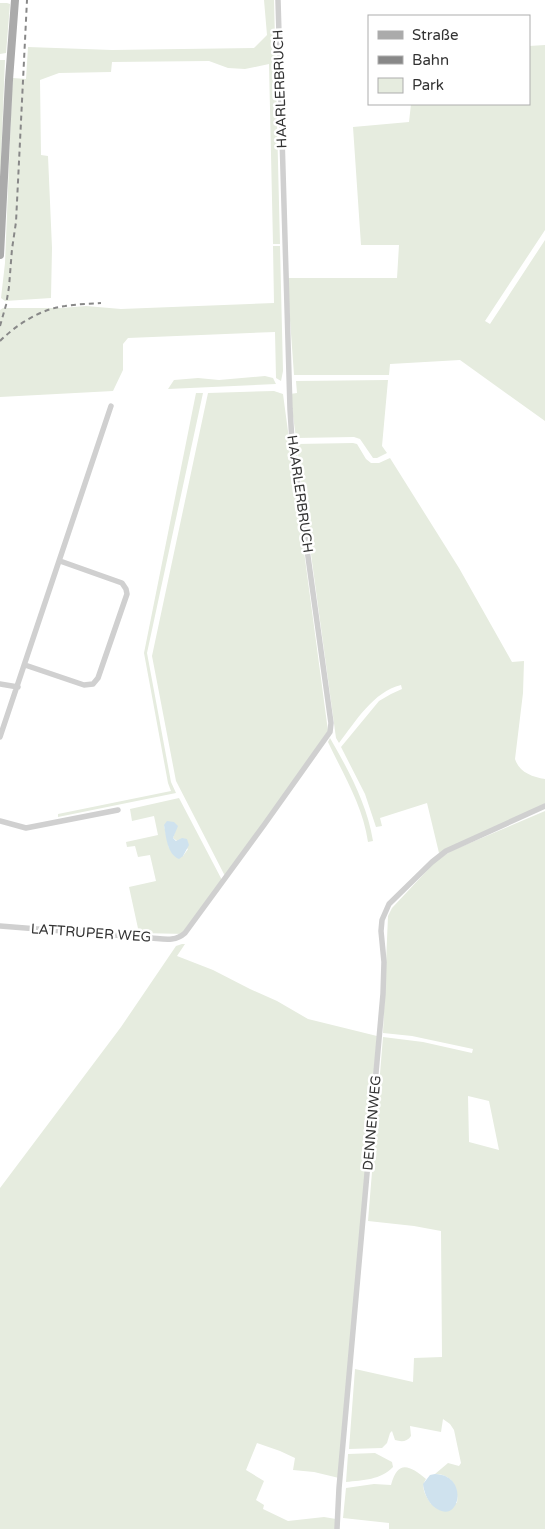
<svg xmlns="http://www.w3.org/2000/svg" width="545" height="1529" font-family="'Varela Round',sans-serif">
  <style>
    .green { fill: #e6ecdf; fill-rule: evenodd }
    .water { fill: #cfe2ee }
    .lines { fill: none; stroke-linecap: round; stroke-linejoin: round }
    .minor { stroke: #d0d0d0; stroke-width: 5.5 }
    .major { stroke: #ababab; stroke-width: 8 }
    .rail { stroke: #888; stroke-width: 2; stroke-dasharray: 5 4; stroke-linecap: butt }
    .labels { text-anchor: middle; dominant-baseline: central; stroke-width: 5; stroke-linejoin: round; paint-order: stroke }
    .street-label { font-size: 14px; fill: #333; stroke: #fff }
  </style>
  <rect width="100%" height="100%" fill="#fff"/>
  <!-- green -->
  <path class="green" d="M264 0H274L280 244H273L269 64 245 69 228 68 209 61 112 62 111 72 59 73 40 80 41 155 48 156 52 248 51 298 5 301 1 298 5 263 12 90 13 78 26 79 28 47 112 50 254 48 267 35Z
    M0 3H7L10 4 6 53 0 54Z
    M545 45V230L485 321 490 324 545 240V421L460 360 390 364 389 375H294L287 278H397L399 245H361L353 127 409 122 411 104H529V46Z
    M0 60H5L0 183Z
    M273 246H280L283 371 281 381 276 378 275 332 128 338 123 344V370L113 391 0 397V310L3 308H61L86 306 121 309 274 303Z
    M265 376 273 378 276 384 168 389 174 380 198 378 219 380Z
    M388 380 382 446 387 453 377 458H373L360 439 354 437 296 438 290 394 297 393 296 381Z
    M274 391 283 394 328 731 226 878 176 781 152 656 208 393Z
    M196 393H203L147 653 171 782 176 793 58 817V814L171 791 168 783 144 653Z
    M353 443 357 444 366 459 371 463H379L390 458 459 568 512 662 524 661 523 693 515 759C519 772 532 777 545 779V804L439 853 427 803 380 818 382 826 376 827 365 794 341 747 379 701 391 694 402 689 401 685C373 692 356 721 339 743L336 738 296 444Z
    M330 738C349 771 367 804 373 841L368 842C363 806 343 774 328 742Z
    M179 798 223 882 185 934 139 933 129 887 156 881 150 855 138 857 135 846 127 847 126 842 158 835 154 816 132 821 130 809ZM164 825 175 832 173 838 188 849 183 856 169 848Z
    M545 811V1529H389V1523L343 1518 346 1488 374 1484 391 1485C398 1459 410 1466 426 1479 420 1488 426 1496 431 1504L457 1503C459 1488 452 1474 435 1474L448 1463 459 1466 461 1463 454 1430 450 1424 443 1419 441 1432 410 1426 411 1436C407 1442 401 1442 395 1440L392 1431 390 1433 387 1443 382 1448 349 1449 355 1369 413 1382 414 1358 442 1357 441 1231 414 1226 368 1221 383 1037 423 1042 472 1053 473 1049 412 1036 383 1033 388 916 392 908 436 861 451 851ZM468 1096 489 1101 499 1150 469 1142Z
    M182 944H185L177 956 213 970 250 989 277 1001 308 1019 377 1036 339 1478 314 1472 293 1470 295 1458 280 1451 257 1443 246 1470 264 1481 256 1500 264 1505 263 1509 288 1521 324 1517 336 1519 335 1529H0V1188L121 1027 176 946Z
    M375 1453 392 1462 393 1467C381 1480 363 1480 346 1482L348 1454Z"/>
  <!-- water -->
  <path class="water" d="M167 821 174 822 178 826 173 838 176 841 182 838 187 839 189 845 183 856 179 859C167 854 166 836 164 825Z
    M435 1474C471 1475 459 1529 433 1506 427 1500 424 1492 423 1484L430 1475Z"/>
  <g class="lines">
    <!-- minor -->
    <path class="minor" d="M25 665 84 685 93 684 98 678 127 594 126 589 122 583 60 561
      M0 684 18 687
      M0 737 111 406
      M0 821 26 828 118 810
      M0 926 151 938C164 939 175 942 185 933L264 825 330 732 331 723 292 441 290 409 278 0
      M337 1529 339 1488 383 994 384 962 381 931 382 920 389 904 432 862 446 851 545 806"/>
    <!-- major -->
    <path class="major" d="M0 255 9 80 15 0"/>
    <!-- rail -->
    <path class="rail" d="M0 326 6 305 9 287 12 249 16 222 27 0
      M0 341C17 324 41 309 65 306 77 304 89 304 101 303"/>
  </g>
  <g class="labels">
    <!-- street labels -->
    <g class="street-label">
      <text transform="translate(280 89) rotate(-92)">HAARLERBRUCH</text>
      <text transform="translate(300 494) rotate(82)">HAARLERBRUCH</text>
      <text transform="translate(91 933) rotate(4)">LATTRUPER WEG</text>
      <text transform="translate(372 1123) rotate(-85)">DENNENWEG</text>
    </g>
  </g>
  <!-- legend -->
  <rect x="368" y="15" width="162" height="90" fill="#ffffff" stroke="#adadad"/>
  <rect x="378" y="31" width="25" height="8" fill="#ababab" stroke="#adadad"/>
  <text x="412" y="40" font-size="15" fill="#333333">Straße</text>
  <rect x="378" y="56" width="25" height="8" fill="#888888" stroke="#adadad"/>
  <text x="412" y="65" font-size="15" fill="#333333">Bahn</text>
  <rect x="378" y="78" width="25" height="15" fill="#e6ecdf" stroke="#adadad"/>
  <text x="412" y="90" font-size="15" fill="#333333">Park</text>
</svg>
